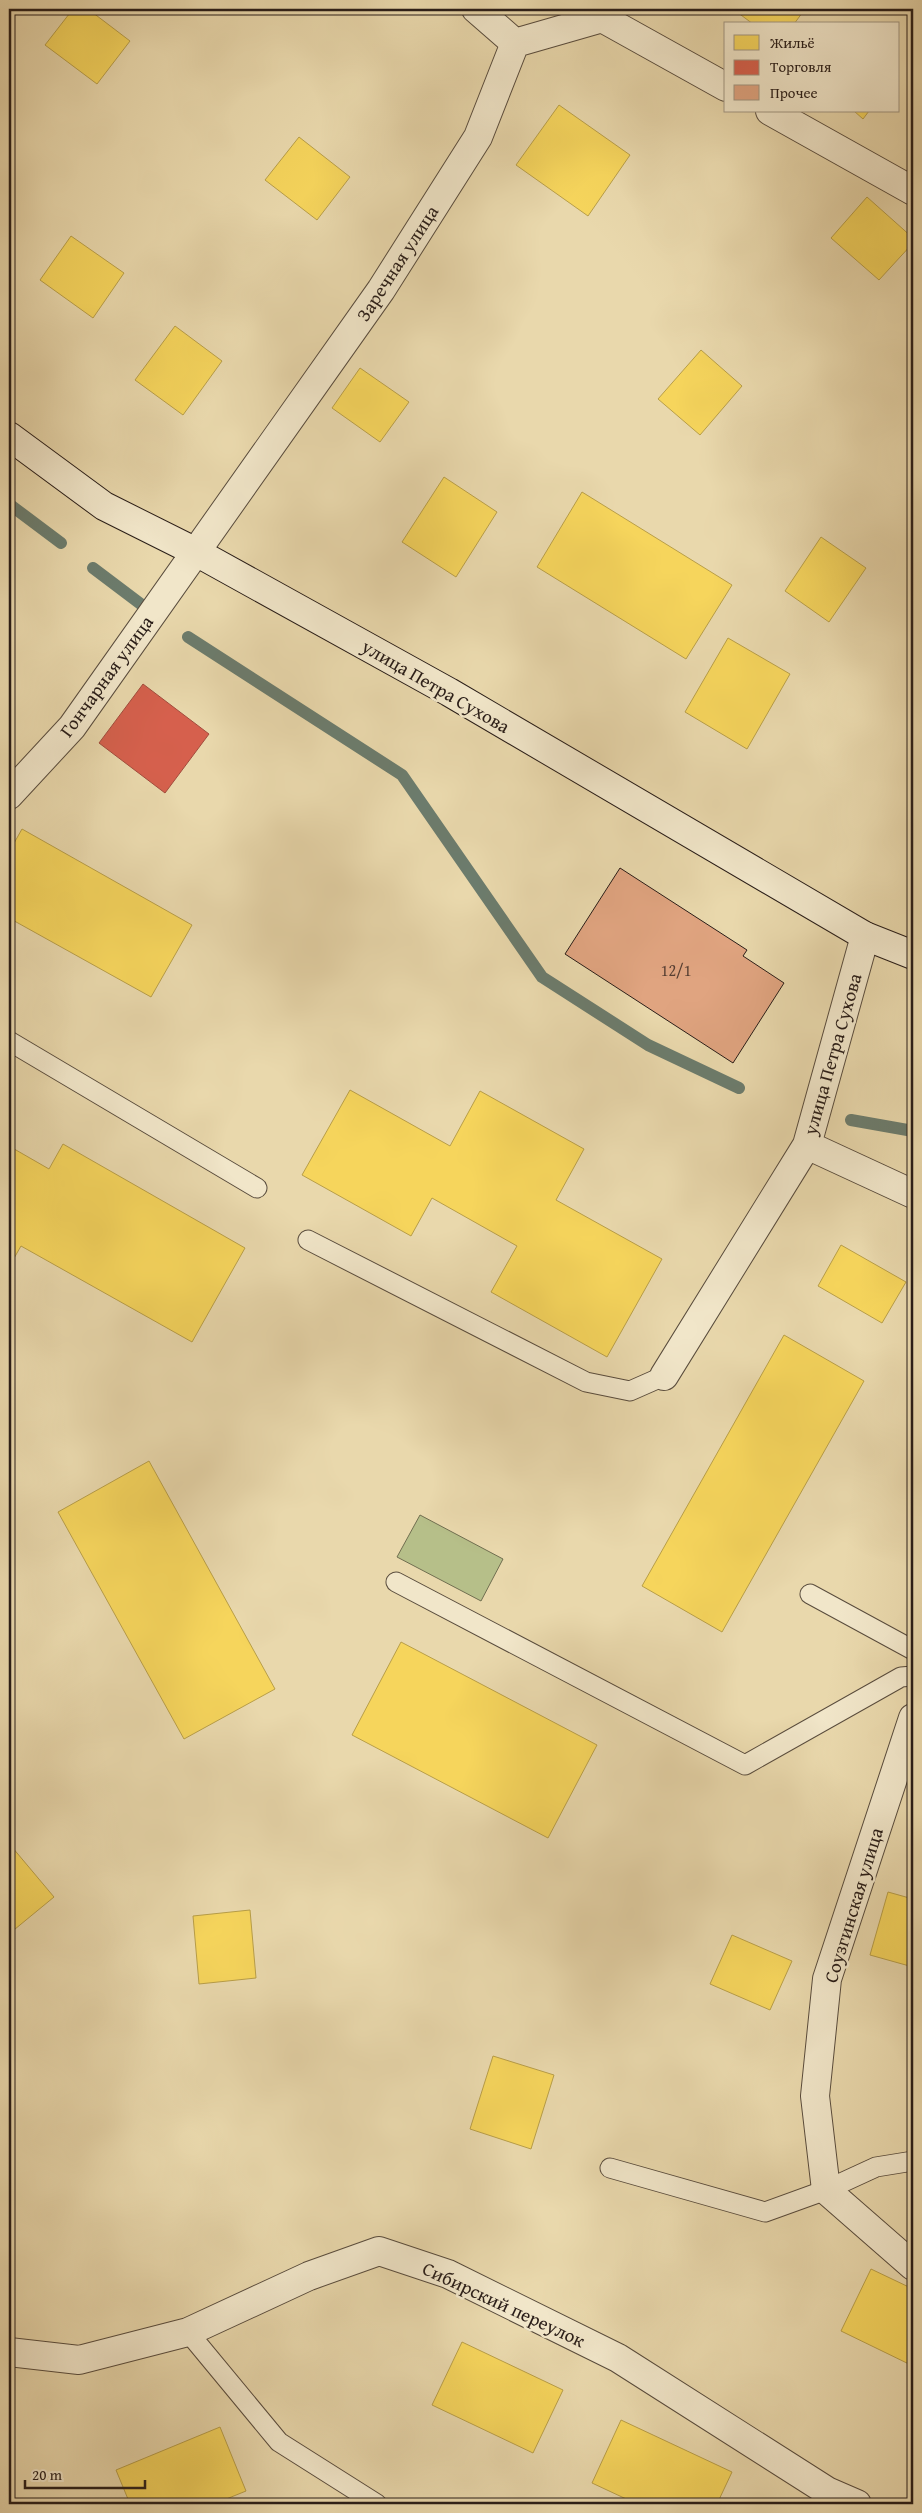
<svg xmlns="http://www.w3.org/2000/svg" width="922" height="2513" font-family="'Gentium Book Plus',serif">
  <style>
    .green { fill: #b6bf89; stroke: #706e50 }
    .homes { fill: #f6d55c; stroke: #b89e48 }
    .shops { fill: #d6604d; stroke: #a24c3d }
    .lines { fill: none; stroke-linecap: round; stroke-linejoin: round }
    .stream { stroke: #6c7c6d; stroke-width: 12 }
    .building { fill: #e0a480; stroke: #291d18 }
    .lane-casing { stroke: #594c3d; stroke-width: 21 }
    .street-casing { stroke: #594c3d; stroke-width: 30 }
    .secondary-casing { stroke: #291d18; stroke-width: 30 }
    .lane { stroke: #f1e6c9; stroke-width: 19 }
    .street { stroke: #f1e6c9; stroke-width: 28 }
    .secondary { stroke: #f1e6c9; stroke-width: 28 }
    .labels { text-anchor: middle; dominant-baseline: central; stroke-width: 5; stroke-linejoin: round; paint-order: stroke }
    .number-label { font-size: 16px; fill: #573f32 }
    .street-label { font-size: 19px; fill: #291d18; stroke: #f1e6c9 }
  </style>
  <rect width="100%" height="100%" fill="#e9d8ac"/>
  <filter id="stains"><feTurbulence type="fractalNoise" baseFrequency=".004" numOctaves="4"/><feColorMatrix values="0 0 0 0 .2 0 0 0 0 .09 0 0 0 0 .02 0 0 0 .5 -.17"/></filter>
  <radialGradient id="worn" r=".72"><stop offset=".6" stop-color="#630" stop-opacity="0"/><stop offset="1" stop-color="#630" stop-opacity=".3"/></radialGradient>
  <!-- green -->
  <path class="green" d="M420 1515 503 1559 481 1601 397 1557Z"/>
  <!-- homes -->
  <path class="homes" d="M73 9H88L130 41 97 84 45 45Z
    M733 9H805L794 24H753Z
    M559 105 630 155 588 216 516 165Z
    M854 111H869L863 119Z
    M299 137 350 177 317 220 265 180Z
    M867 197 913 238V243L879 280 831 238Z
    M71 236 124 273 93 318 40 280Z
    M175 326 222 361 183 415 135 380Z
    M701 350 742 386 700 435 658 399Z
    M360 368 409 402 380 442 332 408Z
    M444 477 497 512 456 577 402 542Z
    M582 492 732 585 686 659 537 567Z
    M821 537 866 568 829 622 785 591Z
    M728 638 790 674 747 749 685 712Z
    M22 829 192 925 151 997 9 918V852Z
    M350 1090 450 1146 480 1091 584 1149 556 1200 662 1259 607 1357 491 1292 517 1246 432 1198 411 1236 302 1175Z
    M63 1144 245 1248 192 1342 21 1246 9 1267V1146L49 1169Z
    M841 1245 906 1282 882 1323 818 1286Z
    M784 1335 864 1381 722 1632 642 1586Z
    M149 1461 275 1689 184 1739 58 1512Z
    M401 1642 597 1745 548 1838 352 1735Z
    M12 1847 54 1897 9 1934V1849Z
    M888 1892 913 1899V1967L870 1955Z
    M250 1910 256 1978 199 1984 193 1916Z
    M732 1935 792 1961 770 2010 710 1984Z
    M493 2056 554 2075 531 2149 470 2129Z
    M871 2269 913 2289V2366L841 2331Z
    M462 2342 563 2390 533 2453 432 2405Z
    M621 2420 732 2472 717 2504H637L592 2483Z
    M220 2427 246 2491 214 2504H130L116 2470Z"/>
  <!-- shops -->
  <path class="shops" d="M143 684 209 734 165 793 99 743Z"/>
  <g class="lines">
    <!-- stream -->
    <path class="stream" d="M9 504 61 543
      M93 568 142 605
      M188 637 402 775 542 977 648 1045 739 1088
      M851 1120 913 1131"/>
  </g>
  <!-- building -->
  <path class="building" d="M620 868 747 950 743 956 784 983 733 1063 565 954Z"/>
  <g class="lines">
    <defs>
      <path id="lane" d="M9 1041 257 1188
        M308 1240 586 1382 630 1391 664 1376
        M396 1582 745 1765 901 1677 913 1676
        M810 1594 913 1650
        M610 2168 765 2212 826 2190 876 2167 913 2161
        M188 2332 279 2442 377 2504"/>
      <path id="street" d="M476 9 515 43
        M602 18 726 87
        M770 111 913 191
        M9 795 72 727 381 290 478 137 515 43 602 18 608 9
        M865 936 807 1145 913 1194
        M664 1376 807 1145
        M913 1718 827 1979 815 2096 826 2190 913 2266
        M9 2352 79 2360 188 2332 309 2276 379 2251 448 2274 618 2358 827 2491 857 2504"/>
      <path id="secondary" d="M9 436 104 506 196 552 449 692 865 936 913 955"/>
    </defs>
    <!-- lane casing -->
    <use href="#lane" class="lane-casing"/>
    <!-- street casing -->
    <use href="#street" class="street-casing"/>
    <!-- secondary casing -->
    <use href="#secondary" class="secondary-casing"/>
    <!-- lane -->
    <use href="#lane" class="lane"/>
    <!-- street -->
    <use href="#street" class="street"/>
    <!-- secondary -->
    <use href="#secondary" class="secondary"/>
  </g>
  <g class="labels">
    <!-- number labels -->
    <g class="number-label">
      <text x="676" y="970">12/1</text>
    </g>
    <!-- street labels -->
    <g class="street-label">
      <text transform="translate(397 263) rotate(-57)">Заречная улица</text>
      <text transform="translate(106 676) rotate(-54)">Гончарная улица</text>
      <text transform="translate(436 686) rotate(30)">улица Петра Сухова</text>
      <text transform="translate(832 1054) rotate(-74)">улица Петра Сухова</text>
      <text transform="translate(853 1905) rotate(-73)">Соузгинская улица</text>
      <text transform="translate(504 2304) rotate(25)">Сибирский переулок</text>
    </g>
  </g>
  <!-- margin -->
  <rect width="922" height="2513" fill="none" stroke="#e9d8ac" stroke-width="30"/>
  <rect x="10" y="10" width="902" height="2493" fill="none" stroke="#291d18" stroke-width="2.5"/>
  <rect x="15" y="15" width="892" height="2483" fill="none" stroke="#291d18"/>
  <!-- legend -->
  <rect x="724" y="22" width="175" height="90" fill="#f1e6c9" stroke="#a19682"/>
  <rect x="734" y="35" width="25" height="15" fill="#f6d55c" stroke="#a19682"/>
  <text x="770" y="48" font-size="15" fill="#291d18">Жильё</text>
  <rect x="734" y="60" width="25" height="15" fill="#d6604d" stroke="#a19682"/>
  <text x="770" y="72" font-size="15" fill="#291d18">Торговля</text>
  <rect x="734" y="85" width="25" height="15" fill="#e0a480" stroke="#a19682"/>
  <text x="770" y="98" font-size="15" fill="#291d18">Прочее</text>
  <!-- scale -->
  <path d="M25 2480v8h120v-8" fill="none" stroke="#291d18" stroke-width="2.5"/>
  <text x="32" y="2480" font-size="15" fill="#291d18" stroke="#f1e6c9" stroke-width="4" paint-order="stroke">20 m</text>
  <rect width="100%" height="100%" filter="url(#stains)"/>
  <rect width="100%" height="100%" fill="url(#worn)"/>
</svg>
